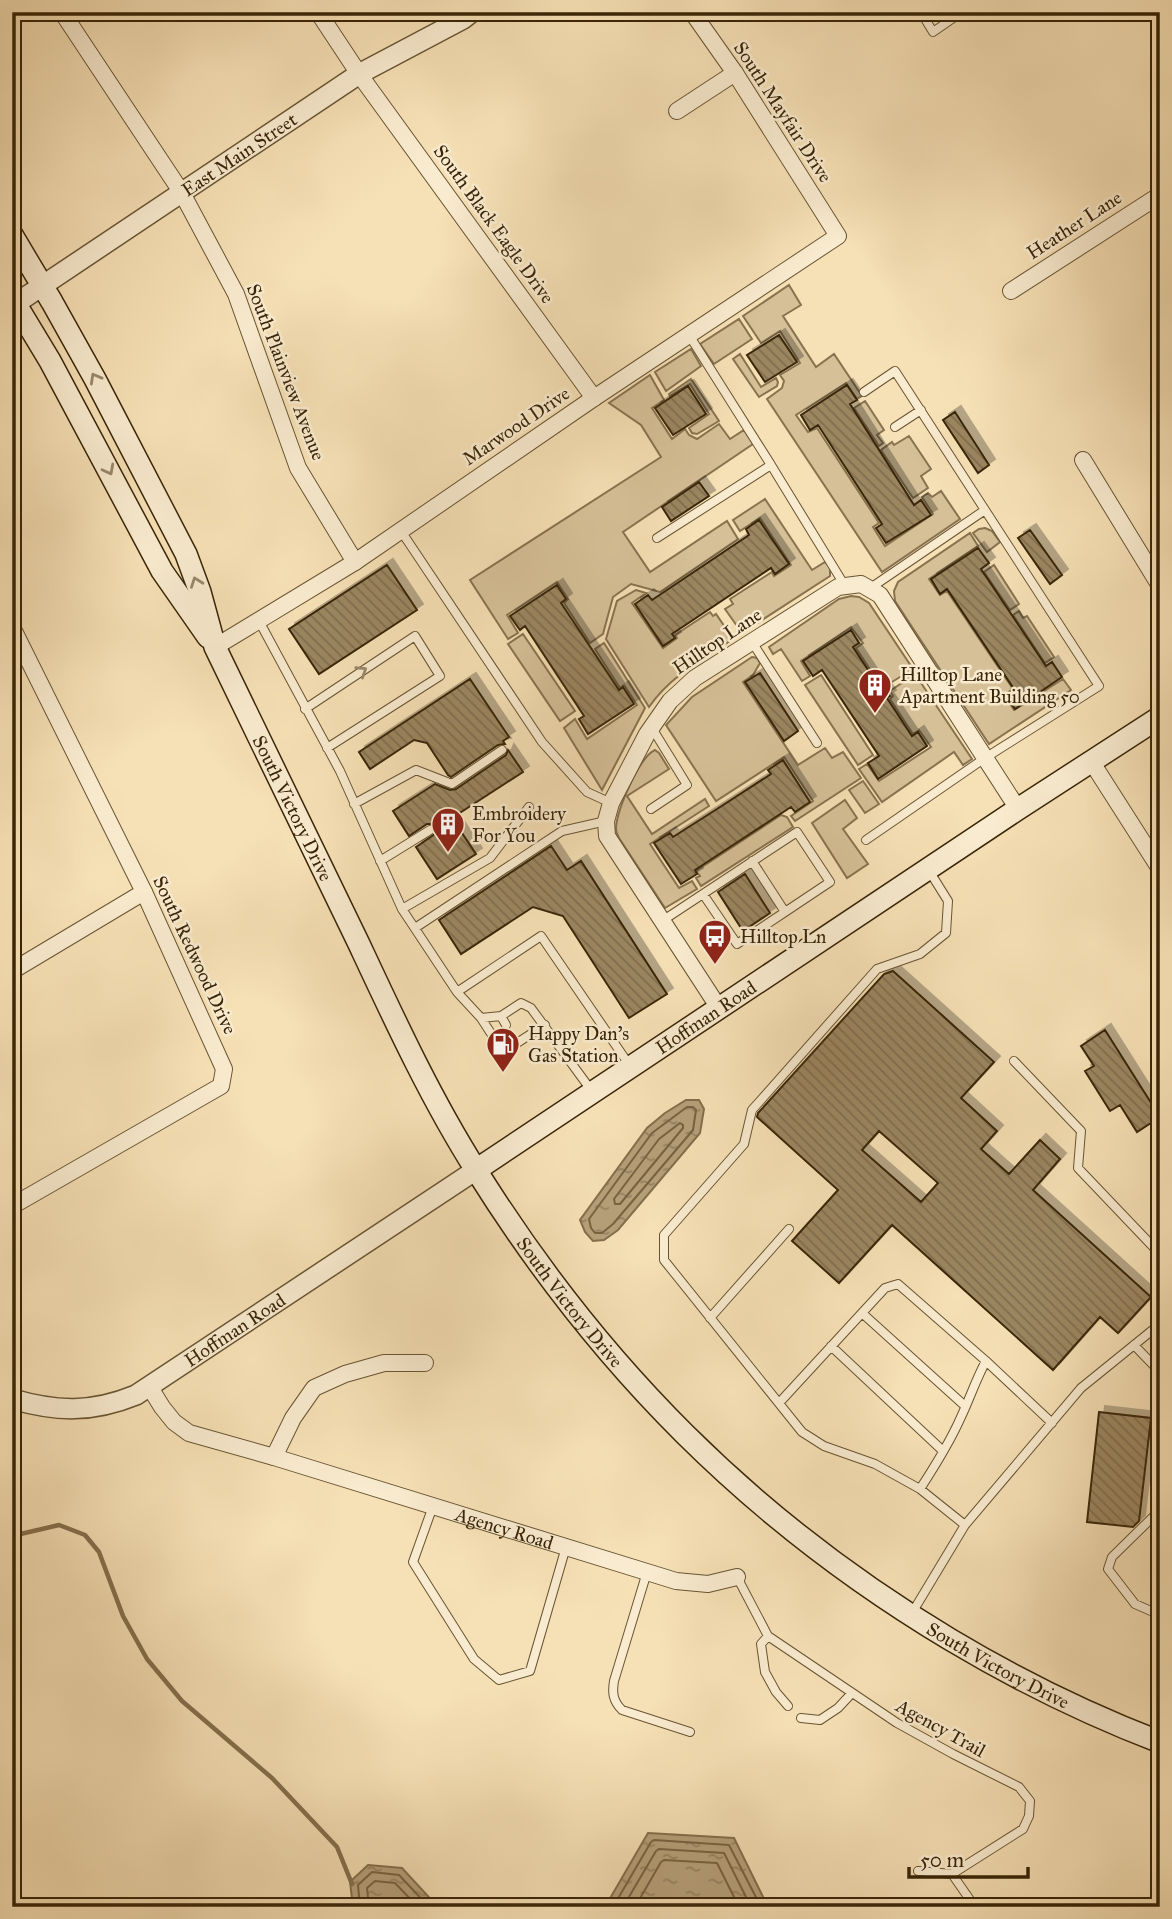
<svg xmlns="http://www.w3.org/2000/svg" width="1172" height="1919" font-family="'IM FELL Great Primer',serif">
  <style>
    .green { fill: #d6c097; stroke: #88724f; stroke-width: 2 }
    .water { fill: url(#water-ripples); stroke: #846f4c; stroke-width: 2 }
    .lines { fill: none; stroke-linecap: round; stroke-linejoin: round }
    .shore { stroke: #786240; stroke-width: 2 }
    .stream { stroke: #846f4c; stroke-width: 4.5 }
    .building { fill: url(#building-back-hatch); stroke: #392507; stroke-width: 2; fill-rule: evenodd; filter: url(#shadow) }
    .service-casing { stroke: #685432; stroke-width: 10 }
    .minor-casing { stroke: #685432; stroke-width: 18 }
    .tertiary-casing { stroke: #685432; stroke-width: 22 }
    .secondary-casing { stroke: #392507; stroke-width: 24 }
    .service { stroke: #f9ebcf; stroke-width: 8 }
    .minor { stroke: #f9ebcf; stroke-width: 16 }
    .tertiary { stroke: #f9ebcf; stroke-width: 19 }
    .secondary { stroke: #f9ebcf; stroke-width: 21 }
    .oneway { stroke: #99886b }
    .labels { text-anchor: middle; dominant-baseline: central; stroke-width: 5; stroke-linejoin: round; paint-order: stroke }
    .street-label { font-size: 19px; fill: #392507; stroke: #f9ebcf }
    .poi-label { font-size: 19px; fill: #392507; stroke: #f9ebcf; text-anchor: start }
  </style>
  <defs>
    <pattern id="water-ripples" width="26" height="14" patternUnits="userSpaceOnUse" patternTransform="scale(1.75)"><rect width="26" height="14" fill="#b6a07a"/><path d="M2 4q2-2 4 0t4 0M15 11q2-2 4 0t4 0" fill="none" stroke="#958262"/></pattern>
    <pattern id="building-back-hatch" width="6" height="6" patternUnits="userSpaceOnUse" patternTransform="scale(1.75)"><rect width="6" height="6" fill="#9b8661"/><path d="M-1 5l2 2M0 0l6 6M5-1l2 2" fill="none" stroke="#7f6d4e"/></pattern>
    <filter id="shadow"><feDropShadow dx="6" dy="-6" stdDeviation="0" flood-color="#0004"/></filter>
  </defs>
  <rect width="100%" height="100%" fill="#f6e0b5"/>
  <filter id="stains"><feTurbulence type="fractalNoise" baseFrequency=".00286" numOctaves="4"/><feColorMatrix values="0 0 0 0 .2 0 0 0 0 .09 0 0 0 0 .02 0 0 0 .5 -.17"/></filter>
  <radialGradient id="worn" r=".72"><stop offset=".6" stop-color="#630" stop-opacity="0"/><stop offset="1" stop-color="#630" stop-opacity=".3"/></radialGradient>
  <!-- green -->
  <path class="green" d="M789 285 801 305 783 316 816 367 834 354 862 396 857 399 846 383 796 415 808 432 817 428 879 523 873 527 885 546 933 514 922 497 928 493 932 497 941 491 960 519 882 572 767 399 782 388 784 381 780 375 800 363 780 331 761 343 743 316Z
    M739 319 752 339 714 364 700 344Z
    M691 349 701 366 666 391 655 372Z
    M740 354 761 387 776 378 778 382 777 386 759 397 733 359Z
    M650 375 664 400 652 408 672 439 685 429 689 435 697 439 719 424 730 439 744 430 753 444 623 532 650 572 727 521 738 539 660 592 631 584 613 597 603 634 590 643 564 603 568 599 557 582 507 615 518 633 508 639 470 580 661 457 641 425 609 403Z
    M691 379 719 421 697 434 692 433 689 428 709 414 690 384 670 396 669 394Z
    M865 401 884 430 877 435 883 443 879 446 854 408Z
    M909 436 931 469 921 476 928 488 913 498 881 450 892 442 894 445Z
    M765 499 812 570 825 562 830 566V576L742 633 725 609 733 604 730 599 772 572 774 576 791 565 760 518 740 531 733 520Z
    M985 528 992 531 1000 542 987 552 973 533 979 529Z
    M970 533 978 546 929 579 940 595 947 591 1013 689 1004 695 1014 710 1063 679 1071 690 989 744 895 601 894 591 898 582Z
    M994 565 1019 604 1010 610 984 572Z
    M636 590 646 593 632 603 663 648 677 638 675 635 710 612 713 616 716 614 733 639C703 659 670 676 649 707L606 639 617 601Z
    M851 596 859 597 869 603 913 669 887 685 882 677 877 680 856 648 863 643 851 627 801 661 810 676 802 681 781 649 773 654 769 647 839 599Z
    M1019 611 1023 618 1027 616 1054 657 1045 663 1013 615Z
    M523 634 575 711 560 721 508 644Z
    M604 643 645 708 602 790 564 728 575 719 587 739 637 705 624 685 620 688 595 649Z
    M752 657 757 658 760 663 753 675 743 682 798 765 825 748 832 758 843 752 861 778 795 821 791 816 813 801 784 757 716 801 666 725 692 697Z
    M915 674 972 759 963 765 954 752 882 802 859 769 867 764 879 781 931 747 919 730 913 734 890 699 893 696 890 691Z
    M821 675 873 755 858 765 805 685Z
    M655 750 659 753 669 769 627 796 652 834 705 799 709 806 650 844 679 888 692 881 697 889 665 908 619 838C617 834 616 833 616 828 617 810 639 757 655 750Z
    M863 781 879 804 865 813 849 790Z
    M845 800 857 818 843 829 868 864 847 878 812 823Z
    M781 815 787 817 793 827 701 886 696 878 700 876 696 871Z"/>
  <!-- water -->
  <path class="water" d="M686 1100H699L704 1109 700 1133 618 1230 604 1240 593 1241 585 1232 580 1220 647 1128 665 1113Z
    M648 1833 734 1838 768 1907H605Z
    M368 1865 402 1868 438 1907H353L350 1882Z"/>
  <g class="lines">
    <!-- shore -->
    <path class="shore" d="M687 1107H693L696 1110 693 1130 613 1224 602 1233H595L591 1228 589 1219 652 1133Z
      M680 1123 683 1125V1128L620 1204H615L614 1199 659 1139Z
      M360 1907 358 1885 372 1872 399 1875 429 1907
      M369 1907 367 1888 375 1881 395 1883 418 1907
      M613 1907 651 1842 654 1840 729 1845 761 1907
      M623 1907 656 1851 659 1849 724 1853 751 1907
      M635 1907 661 1862 664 1860 717 1863 739 1907"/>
    <!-- stream -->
    <path class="stream" d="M12 1536 59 1525 85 1535 99 1552 123 1616 147 1659 182 1701 272 1778 337 1847 352 1884"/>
  </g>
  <!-- building -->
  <path class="building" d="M779 335 797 362 765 382 747 355Z
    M847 385 857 400 850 404 914 505 921 500 931 515 886 543 876 528 882 524 818 425 810 430 801 415Z
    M688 386 706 414 673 435 655 408Z
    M955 412 989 465 978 473 943 420Z
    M699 482 709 496 671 521 662 507Z
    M759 520 789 564 775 574 771 568 672 634 675 638 663 646 635 604 648 595 652 600 749 535 746 529Z
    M1030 530 1062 575 1050 584 1018 538Z
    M978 548 989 563 981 569 1046 666 1052 662 1062 677 1015 709 1005 695 1014 689 947 589 940 594 931 579Z
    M387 565 417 610 319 674 289 629Z
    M557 585 566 599 561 603 619 690 623 687 634 704 588 734 579 719 584 716 525 626 520 630 510 616Z
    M851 630 859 643 853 647 878 685 881 683 890 696 887 698 912 736 918 732 927 746 878 779 868 763 879 756 822 670 813 676 803 661Z
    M760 673 798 731 784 741 745 682Z
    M470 679 509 737 503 741 505 744 498 745 451 777 448 775 427 743 414 740 370 769 359 752Z
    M508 750 523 772 452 818 476 854 437 879 416 847 435 834V826L432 824H427L409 836 393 811 435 784 450 790 456 789 506 755Z
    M783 760 810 802 795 812 791 807 695 870 697 874 681 884 654 843 670 833 673 837 717 809 771 774 768 770Z
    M551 846 567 870 581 861 667 994 629 1018 563 916 533 907 461 954 439 920Z
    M745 874 770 913 743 931 718 892Z
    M893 971 994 1062 961 1098 997 1131 981 1149 1009 1174 1040 1140 1060 1159 1033 1190 1151 1297 1118 1333 1100 1317 1053 1370 892 1225 839 1283 792 1241 838 1190 757 1117 758 1113 884 974ZM879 1131 938 1183 921 1202 862 1150Z
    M1105 1030 1160 1117 1137 1132 1120 1105 1110 1111 1085 1071 1094 1066 1081 1046Z
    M1099 1412 1151 1418 1139 1521 1133 1527 1087 1522Z"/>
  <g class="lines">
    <defs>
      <path id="service" d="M921 12 933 32 962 12
        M689 335 771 465
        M864 392 895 371 1099 686 985 758 866 840
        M895 427 921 410
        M401 531 542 742 587 792 611 803
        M657 538 771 465 845 586
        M869 589 985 510
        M259 621 340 771 402 909 457 992 541 936 630 1066
        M752 642 817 743
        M305 709 415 636 440 676 327 748
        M354 804 416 770 452 784 502 750
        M651 809 687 785 652 728
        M380 861 430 830
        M928 869 948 901 946 933 920 954 877 969 752 1110 744 1144 664 1235V1260L802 1432 824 1446 875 1464 920 1489 965 1525
        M703 894 737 944 785 912
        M402 909 490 858 529 807
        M662 921 797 832 830 882 785 912 752 861
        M415 928 562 831 606 821
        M457 992 481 1018 501 1016 521 1003 531 1008 591 1090
        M501 1016 506 1025
        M481 1018 503 1052 545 1025
        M1014 1061 1081 1131 1078 1168 1160 1254
        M862 1313 965 1406
        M710 1318 789 1229
        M1134 1345 1160 1372
        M831 1346 943 1451
        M986 1361 1052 1423
        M779 1403 885 1288 898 1284 986 1361C976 1379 970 1398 961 1417 950 1442 935 1466 920 1489
        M433 1506 413 1562 474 1659 499 1680 530 1671 566 1547
        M1160 1510 1112 1557 1108 1569 1135 1604 1160 1615
        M647 1572 614 1681C612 1693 613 1701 622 1710L690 1732
        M737 1577 768 1636 897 1723 953 1754 1019 1787 1030 1801 1029 1816 1023 1829 952 1874 918 1871
        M912 1613 965 1525 1081 1388 1160 1324
        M768 1636 761 1644 765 1672 776 1692 788 1706
        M801 1718 820 1720 838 1708 852 1693
        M952 1874 975 1907"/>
      <g id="minor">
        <path d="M62 12 182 193 236 294 298 468 355 562"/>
        <path d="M318 12 359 74 594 398"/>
        <path d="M677 111 735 73"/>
        <path d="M1011 291 1160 195"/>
        <path d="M1083 460 1160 586"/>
        <path d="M12 627 144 892 224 1069 221 1086 12 1206"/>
        <path d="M215 647 355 562 594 398 838 236 735 73 692 12"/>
        <path d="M1091 761 1160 869"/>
        <path d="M12 971 144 892"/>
        <path d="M719 1008 607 836 606 821 611 803 647 734 670 701 695 678 838 587 861 584 880 595 1018 809"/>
        <path id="s1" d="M149 1386 162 1407 174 1422 189 1433 274 1457 676 1581 708 1584 737 1577"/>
        <path d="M274 1457 293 1418 314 1388 345 1374 384 1363H425"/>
      </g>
      <g id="tertiary">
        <path id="s2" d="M12 306 359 74 463 19 472 12"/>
        <path id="s3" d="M12 1399C57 1412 92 1413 136 1395L476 1170"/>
      </g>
      <g id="secondary">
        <path id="s4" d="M12 235 52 302 95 379 186 554 200 592 215 647C263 746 311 845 359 944 395 1021 431 1099 476 1170 599 1367 752 1521 951 1640 1018 1680 1087 1714 1160 1742"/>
        <path d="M12 298 50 361 162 571 208 637"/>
        <path id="s5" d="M476 1170 1018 809 1160 717"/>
      </g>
    </defs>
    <!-- service casing -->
    <use href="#service" class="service-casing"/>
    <!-- minor casing -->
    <use href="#minor" class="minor-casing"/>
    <!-- tertiary casing -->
    <use href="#tertiary" class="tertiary-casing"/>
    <!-- secondary casing -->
    <use href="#secondary" class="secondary-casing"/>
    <!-- service -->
    <use href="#service" class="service"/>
    <!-- minor -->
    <use href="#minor" class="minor"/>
    <!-- tertiary -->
    <use href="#tertiary" class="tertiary"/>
    <!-- secondary -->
    <use href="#secondary" class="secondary"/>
  </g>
  <!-- one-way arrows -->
  <defs><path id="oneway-chevron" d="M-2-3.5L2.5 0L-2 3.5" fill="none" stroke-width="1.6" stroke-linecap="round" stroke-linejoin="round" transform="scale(1.75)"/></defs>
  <g class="oneway">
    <use href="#oneway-chevron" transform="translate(95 378) rotate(-119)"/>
    <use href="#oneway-chevron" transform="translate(109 470) rotate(62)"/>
    <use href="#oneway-chevron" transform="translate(196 582) rotate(-110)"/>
    <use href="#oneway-chevron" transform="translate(362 671) rotate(-33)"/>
  </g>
  <!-- icons -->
  <defs>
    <symbol id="building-pin" viewBox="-11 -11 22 30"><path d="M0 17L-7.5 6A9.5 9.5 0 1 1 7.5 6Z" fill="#8f2418" stroke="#f9ebcf"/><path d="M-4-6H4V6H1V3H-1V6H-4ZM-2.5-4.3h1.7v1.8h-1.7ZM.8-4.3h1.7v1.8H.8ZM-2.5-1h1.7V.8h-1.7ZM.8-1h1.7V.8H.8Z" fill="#fff"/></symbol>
    <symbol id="bus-pin" viewBox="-11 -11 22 30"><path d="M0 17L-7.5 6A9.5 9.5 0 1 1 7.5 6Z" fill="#8f2418" stroke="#f9ebcf"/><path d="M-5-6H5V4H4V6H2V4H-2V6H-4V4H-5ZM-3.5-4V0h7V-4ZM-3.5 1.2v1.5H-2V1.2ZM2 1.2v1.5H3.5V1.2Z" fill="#fff"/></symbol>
    <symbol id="fuel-pin" viewBox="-11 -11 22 30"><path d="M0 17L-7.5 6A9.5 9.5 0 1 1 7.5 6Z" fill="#8f2418" stroke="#f9ebcf"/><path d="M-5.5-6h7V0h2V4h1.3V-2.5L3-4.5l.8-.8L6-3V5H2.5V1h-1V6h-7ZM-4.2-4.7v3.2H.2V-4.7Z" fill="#fff"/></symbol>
  </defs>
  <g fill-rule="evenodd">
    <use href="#building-pin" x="856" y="666" width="38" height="52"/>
    <use href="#building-pin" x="429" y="805" width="38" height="52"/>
    <use href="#bus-pin" x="696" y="917" width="38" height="52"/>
    <use href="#fuel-pin" x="484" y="1025" width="38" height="52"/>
  </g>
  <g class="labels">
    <!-- street labels -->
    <g class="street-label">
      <text transform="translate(783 112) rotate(57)">South Mayfair Drive</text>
      <text stroke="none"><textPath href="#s2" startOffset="273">East Main Street</textPath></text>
      <text transform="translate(494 224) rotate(54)">South Black Eagle Drive</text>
      <text transform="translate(1074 225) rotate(-33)">Heather Lane</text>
      <text transform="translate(286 372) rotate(69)">South Plainview Avenue</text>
      <text transform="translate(516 426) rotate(-34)">Marwood Drive</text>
      <text transform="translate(717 641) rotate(-34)">Hilltop Lane</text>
      <text stroke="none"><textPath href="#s4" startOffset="640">South Victory Drive</textPath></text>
      <text transform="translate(195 955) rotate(65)">South Redwood Drive</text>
      <text stroke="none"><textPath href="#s5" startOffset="276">Hoffman Road</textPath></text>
      <text stroke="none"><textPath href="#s4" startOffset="1208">South Victory Drive</textPath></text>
      <text stroke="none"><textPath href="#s3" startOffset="245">Hoffman Road</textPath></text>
      <text stroke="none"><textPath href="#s1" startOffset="392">Agency Road</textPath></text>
      <text stroke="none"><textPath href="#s4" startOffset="1774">South Victory Drive</textPath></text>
      <text transform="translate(941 1728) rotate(29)">Agency Trail</text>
    </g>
    <!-- poi labels -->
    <g class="poi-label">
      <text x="900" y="674">Hilltop Lane<tspan x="900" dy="22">Apartment Building 50</tspan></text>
      <text x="472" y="813">Embroidery<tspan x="472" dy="22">For You</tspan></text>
      <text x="740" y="936">Hilltop Ln</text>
      <text x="528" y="1033">Happy Dan's<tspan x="528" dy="22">Gas Station</tspan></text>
    </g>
  </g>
  <!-- margin -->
  <rect width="1172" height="1919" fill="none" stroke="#f6e0b5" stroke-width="42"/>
  <rect x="14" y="14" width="1144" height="1891" fill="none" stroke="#392507" stroke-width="3.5"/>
  <rect x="21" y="21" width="1130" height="1877" fill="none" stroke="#392507" stroke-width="2"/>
  <!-- scale -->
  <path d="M909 1867v10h119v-10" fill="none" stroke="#392507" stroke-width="3.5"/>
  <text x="920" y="1867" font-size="21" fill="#392507" stroke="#f9ebcf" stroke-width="5" paint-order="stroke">50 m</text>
  <rect width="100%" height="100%" filter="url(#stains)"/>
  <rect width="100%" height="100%" fill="url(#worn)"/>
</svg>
